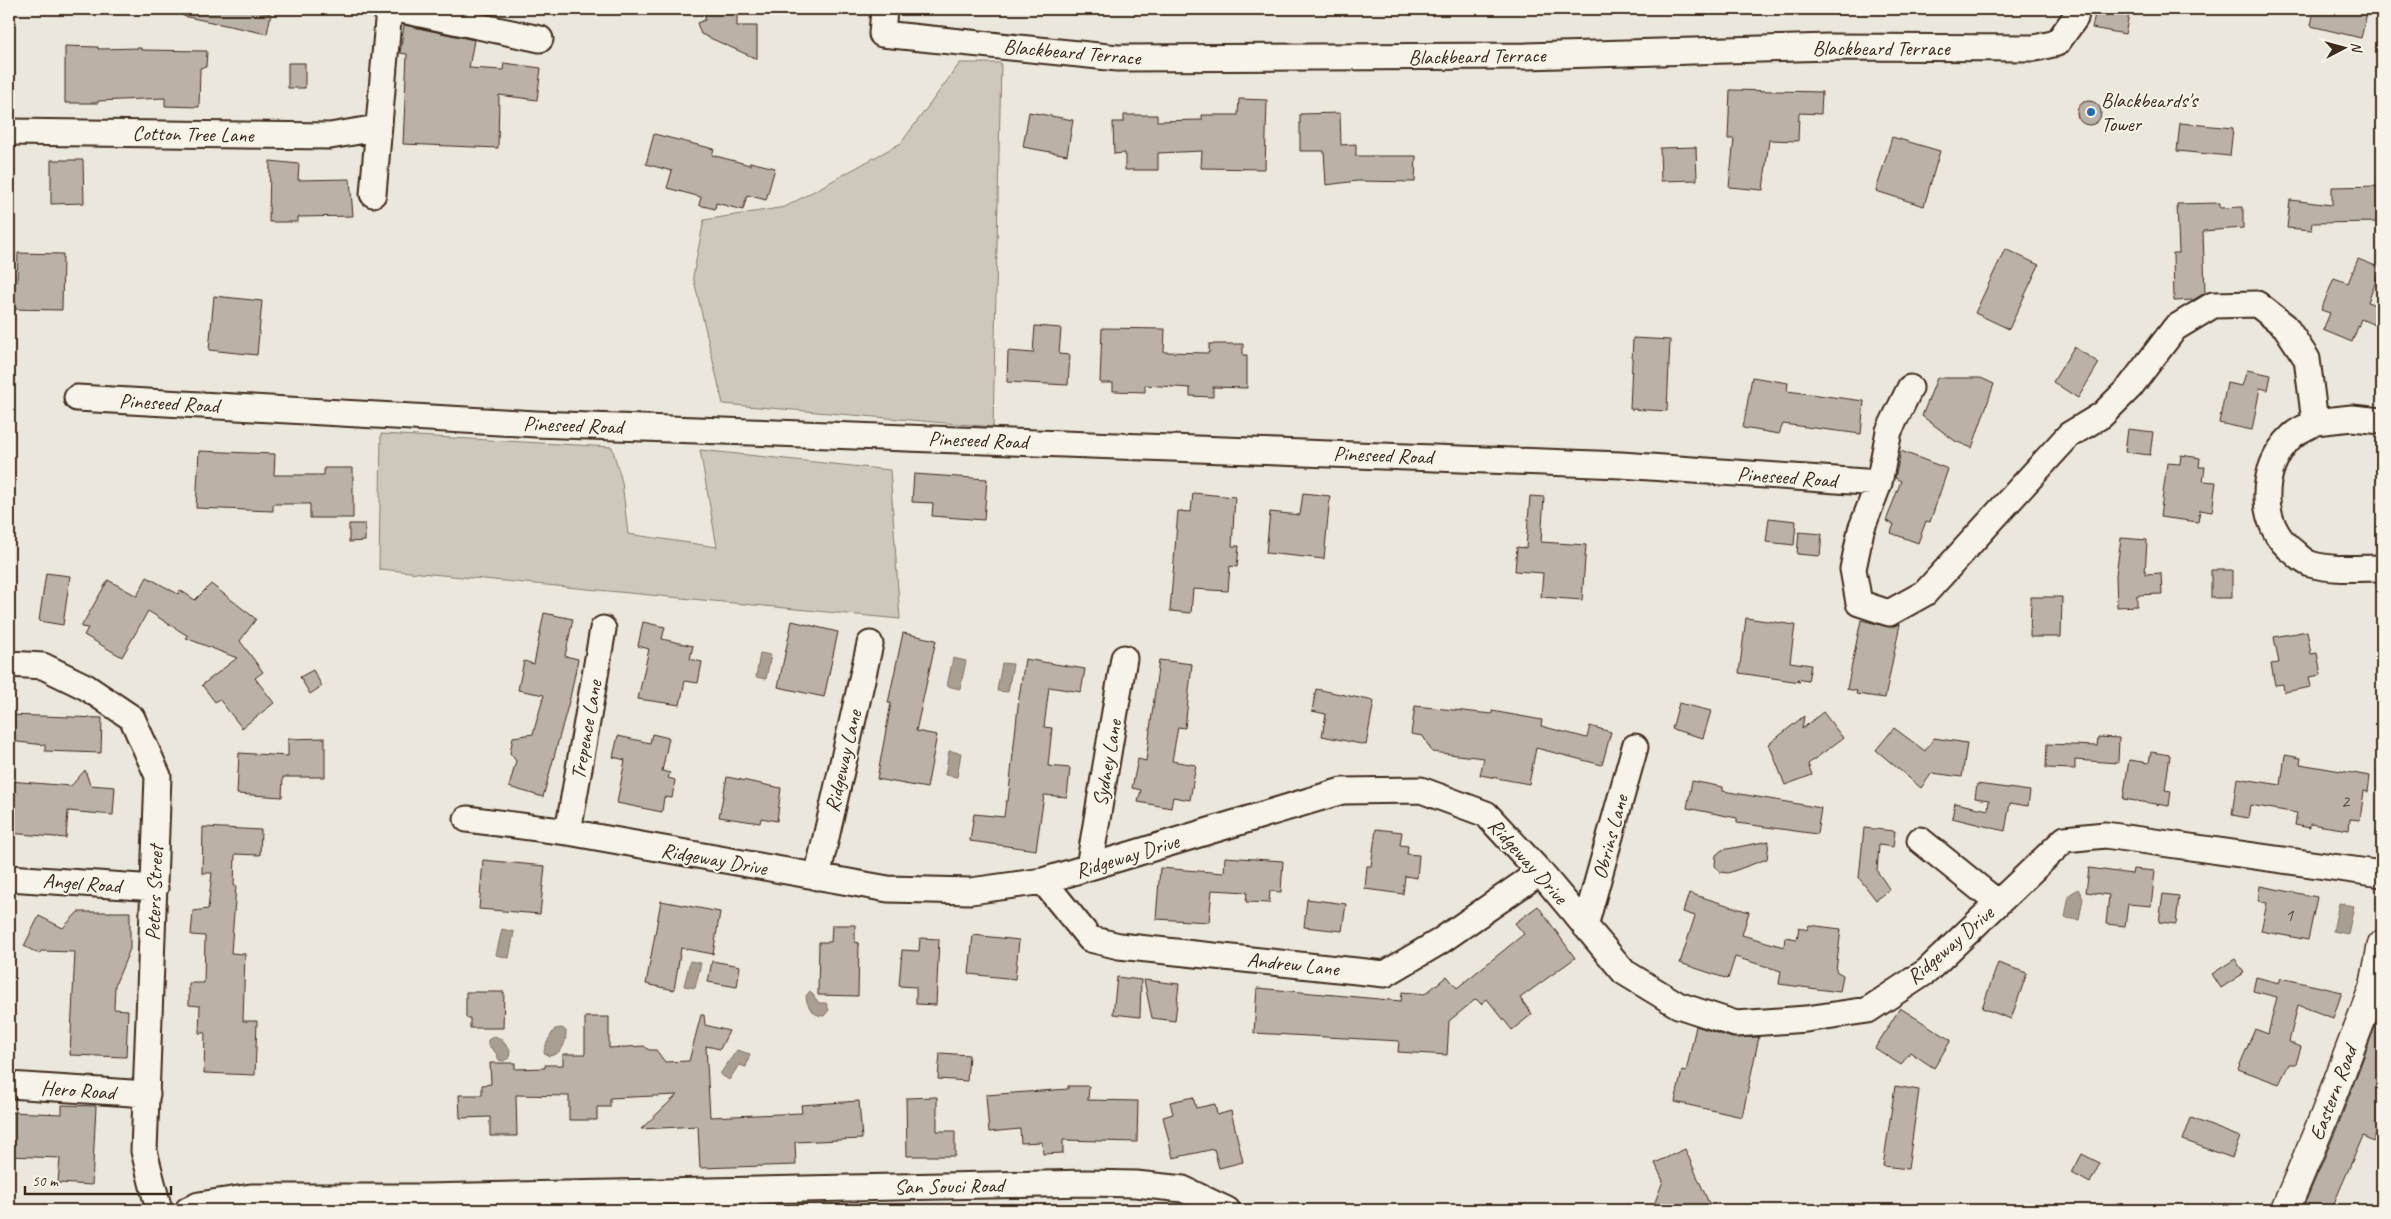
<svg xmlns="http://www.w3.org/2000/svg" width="2391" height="1219" font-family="Caveat,sans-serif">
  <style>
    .green { fill: #cec8bc; stroke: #84796d }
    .water { fill: #a89f93; stroke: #7c7064 }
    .building { fill: #bab2a7; stroke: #3b2a1e }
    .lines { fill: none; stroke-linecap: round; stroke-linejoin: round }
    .minor-casing { stroke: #3b2a1e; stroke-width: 29 }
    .highway-casing { stroke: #3b2a1e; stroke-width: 31 }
    .minor { stroke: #f7f3e8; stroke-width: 25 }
    .highway { stroke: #f7f3e8; stroke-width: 28 }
    .poi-dot { fill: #1f6fb2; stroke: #f7f3e8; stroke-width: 2 }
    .labels { text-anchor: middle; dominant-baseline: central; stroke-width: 4; stroke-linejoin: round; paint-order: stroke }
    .number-label { font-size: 19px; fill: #5b4c40 }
    .street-label { font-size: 21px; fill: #3b2a1e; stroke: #f7f3e8 }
    .poi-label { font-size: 21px; fill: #3b2a1e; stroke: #f7f3e8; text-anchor: start }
  </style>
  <rect width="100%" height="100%" fill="#ece7dc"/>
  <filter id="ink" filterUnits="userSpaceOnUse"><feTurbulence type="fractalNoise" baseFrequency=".02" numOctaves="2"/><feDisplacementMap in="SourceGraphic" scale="10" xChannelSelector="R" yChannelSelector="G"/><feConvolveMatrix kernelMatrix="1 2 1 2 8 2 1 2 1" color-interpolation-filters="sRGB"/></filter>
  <g filter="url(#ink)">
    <!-- green -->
    <path class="green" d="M960 63H1001L993 427 723 404 693 276 704 220 785 207 901 143Z
      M381 434 612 447 622 482 628 534 717 547 700 450 890 470 900 619 379 569Z"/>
    <!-- water -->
    <path class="water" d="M760 653 771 655 766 679 756 677Z
      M953 658 966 661 960 689 947 686Z
      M1002 663 1013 664 1008 692 997 691Z
      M949 751 961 753 957 777 945 775Z
      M2078 889 2083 898 2079 920 2065 918 2069 895Z
      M2339 903 2354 906 2348 934 2333 931Z
      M502 929 514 932 509 958 496 955Z
      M690 961 701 963 695 988 684 986Z
      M810 991 819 1003H826L829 1010 824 1016C813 1016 807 1007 806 996Z
      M562 1028 566 1031C566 1044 562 1054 549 1056L544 1053C544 1047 551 1034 555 1029Z
      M494 1036 500 1038 510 1050 509 1058 503 1061 499 1060 496 1053 488 1045V1040Z
      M737 1050 750 1054 746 1067 739 1065 729 1080 720 1074Z"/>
    <!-- building -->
    <path class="building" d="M184 9H245L271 14 267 34 183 16Z
      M705 9H737V26H757V59L701 34 697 23 705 20Z
      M2096 9H2130L2125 34 2092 28Z
      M2314 9H2368L2361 38 2311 26Z
      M404 25 474 40 469 68 503 70 504 63 541 68 537 100 499 95 498 148 403 144 407 54 400 53Z
      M65 46 98 47V49L141 48V50L207 51 206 67 200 68 199 107 165 106V98L98 101V103H65Z
      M288 63H305V88H288Z
      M1730 90 1822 92 1821 114 1799 113 1798 141 1769 140 1763 190 1729 187 1734 139H1728Z
      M1239 99 1267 100 1265 169 1201 168 1202 151 1158 153V170H1125V153L1114 154 1113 122H1124V115H1157V121L1202 120V115H1238Z
      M2077 113a12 12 0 1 1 24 0a12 12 0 1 1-24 0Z
      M1029 112 1073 120 1067 155 1023 147Z
      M1340 113 1341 145 1356 144V156H1416L1415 182 1357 181 1326 185 1324 151H1300V114Z
      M2180 123 2233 128 2230 156 2177 151Z
      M654 134 714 149 712 155 750 165V162L775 168 766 200 747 195 743 210 716 203 715 209 699 205 701 197 667 188 672 171 646 164Z
      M1892 137 1940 151 1924 206 1876 191Z
      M1696 147 1697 180 1661 181 1660 148Z
      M51 160H83L84 203 51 204Z
      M270 161 299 164 298 180 350 179 353 216 298 217V222H269Z
      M2382 186V222L2313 223 2312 230 2287 228 2290 200 2332 205V187Z
      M2220 203V208L2243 207V228L2203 231 2205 293 2193 300 2174 301 2173 253H2179L2177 204Z
      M2005 249 2039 265 2009 329 1975 313Z
      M18 253 63 254 62 310 9 309V282H17Z
      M2358 259 2381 268 2368 302 2382 308V312L2377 326 2361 319 2352 342 2323 330 2330 313 2321 310 2334 278 2348 283Z
      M214 296 262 301 257 355 209 350Z
      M1035 326 1061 328 1059 354 1070 355 1068 385 1007 382 1008 351 1033 353Z
      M1102 328 1165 329 1164 352 1209 353V344H1243V355H1247V388L1213 387V397L1190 396V388L1145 385V392L1113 391V383H1100Z
      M1633 338 1670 340 1667 411 1630 409Z
      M2074 347 2099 363 2078 398 2053 382Z
      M2247 370 2271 375 2268 390 2260 388 2252 430 2219 423 2227 383 2242 386Z
      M1752 377 1788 383 1787 391 1864 401 1861 434 1783 424 1779 434 1743 428Z
      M1937 378H1981L1994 384 1972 448 1955 441 1922 416Z
      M2128 429 2153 432 2150 455 2125 452Z
      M199 451 275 454 274 475H324V468H353V518H310V504H273V511L196 508Z
      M1901 451 1948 469 1930 522 1926 521 1918 543 1891 533 1894 524 1886 521 1901 481 1895 478Z
      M2181 455 2200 458 2199 467H2205L2203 481 2216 482 2212 512 2200 510 2198 522 2160 517 2167 463 2180 464Z
      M914 474 987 479 984 520 932 516 933 503 912 502Z
      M1193 493 1235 497 1232 546H1239L1237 567 1230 566 1228 591 1193 589 1191 613 1170 611 1178 511 1191 512Z
      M1303 493 1330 496 1324 559 1266 553 1270 512 1300 515Z
      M1530 496 1544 497 1541 542 1586 545 1582 600 1541 597 1543 573 1515 571 1517 547 1526 548Z
      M1769 518 1796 521 1794 545 1766 542Z
      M349 524H365V541L349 542Z
      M1799 532 1822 534 1820 556 1797 554Z
      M2121 538 2147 540 2145 574 2161 573 2162 594 2137 595V606L2117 607 2116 575Z
      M2211 570H2232V598H2211Z
      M46 573 70 576 63 625 39 621Z
      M147 577 178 594 180 590 195 600 211 584 256 619 240 641 263 672 255 678 274 703 242 728 219 699 215 702 202 685 237 658 186 638 188 636 148 611 122 657 84 635 88 628 81 627 108 580 137 596Z
      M2031 597H2062L2061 637H2030Z
      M544 613 573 619 565 656 578 659 570 698 543 797 509 787 516 761 510 753 513 737 533 734 544 695 518 690 524 661 534 664Z
      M1746 618 1795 625 1790 662 1811 665 1808 681 1797 679 1800 682 1739 673Z
      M1861 620 1890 627 1900 624 1885 698 1856 694 1857 691 1847 689Z
      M792 621 838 632 824 697 778 687Z
      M643 622 665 627 662 639 693 646 690 659 702 662 698 683 685 681 680 705 638 699 649 649 638 646Z
      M2307 631 2311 654 2317 653 2321 675 2309 677 2311 687 2284 692 2283 684 2275 685 2271 664 2279 663 2274 637Z
      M903 633 936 640 916 731 937 735 927 788 877 779 891 703H888Z
      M1025 659 1085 669 1081 692 1049 687 1044 727 1052 728 1048 766 1070 768 1067 797 1044 795 1036 850 970 841 974 814 1004 817 1006 801H1008L1019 697Z
      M1159 660 1192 664 1185 728 1178 727 1172 761 1196 765 1190 800 1173 797 1171 808 1138 802 1141 790 1132 788 1138 759 1146 761Z
      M313 670 322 686 310 694 300 677Z
      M1316 689 1374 701 1366 745 1322 736 1326 714 1312 711Z
      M1679 703 1711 711 1703 738 1672 729Z
      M1415 706 1492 714V711L1542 720 1541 726 1587 738 1590 726 1611 732 1602 765 1536 748 1529 784 1480 775 1484 758 1432 752 1423 736 1411 734Z
      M1823 712 1843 738 1808 764 1812 775 1785 785 1769 744 1804 716 1802 729Z
      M9 715 102 718 101 753 45 751V745L9 741Z
      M1894 728 1925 751 1934 738 1967 743 1962 777 1932 773 1921 788 1876 750Z
      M652 734 669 738 662 771 670 773 668 778 675 780 672 798 664 797 662 812 617 803 625 760 613 757 618 736 650 743Z
      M2098 737 2119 738 2118 763 2075 760V769L2046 768 2047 744 2097 746Z
      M325 738V777H283L282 797 237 794 239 753 288 756V739Z
      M2151 752 2170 755 2165 790 2171 791 2169 806 2123 799 2129 760 2149 763Z
      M2285 755 2301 758 2300 764 2370 776 2368 792 2364 791 2360 820 2350 819 2349 830 2310 824V828L2295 825 2297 813 2250 805 2248 818 2232 815 2237 778 2281 785Z
      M85 770 90 785 115 787 113 815 68 811 66 838 9 833V781L71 786Z
      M727 777 781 788 777 821 761 818 760 823 719 817Z
      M1692 781 1723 787V791L1821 808 1817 834 1737 823V818L1687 808Z
      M1977 784 2030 791 2028 806 2010 803 2005 831 1952 818 1955 803 1988 810 1989 800 1975 798Z
      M203 827 261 830 260 855 235 854 234 886H236L231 953 245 954 243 1021H257L255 1075 204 1073 205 1033H199L200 1006 189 1005V983H204L205 936 191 935 193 911 208 909 212 873H202Z
      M1864 828 1895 831 1893 847 1879 845 1877 871 1890 890 1876 900 1859 878Z
      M1376 829 1402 832 1400 845 1408 846 1407 854 1419 855 1417 878 1405 876 1403 894 1365 889 1367 866H1371Z
      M1769 841 1767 859 1728 873 1720 872 1715 866 1716 855 1722 850Z
      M1225 857 1283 861 1281 892 1270 891 1269 903 1246 902 1247 892 1212 890 1209 922 1156 919 1160 868 1224 873Z
      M483 860 545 866 540 914 479 909Z
      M2089 868 2132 874 2133 869 2155 871 2151 906 2128 904 2125 926 2106 924 2109 895 2086 892Z
      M2260 886 2317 897 2308 940 2261 931 2267 903 2258 901Z
      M1689 893 1749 912 1742 935 1784 947 1785 937 1797 939 1799 927 1807 930 1809 925 1841 929 1836 971 1843 975 1840 992 1779 984 1781 971 1735 957 1728 979 1680 963 1695 916 1683 912Z
      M2163 894 2179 896 2176 924 2159 922Z
      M1307 899 1346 904 1342 931 1304 927Z
      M661 901 720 912 713 954 681 948 674 990 646 984Z
      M1538 906 1575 958 1520 998 1532 1014 1512 1030 1487 999 1481 1004 1476 999 1449 1021 1447 1055 1398 1052 1399 1041 1254 1033 1257 988 1401 1001 1402 992 1425 994 1447 976 1457 988 1524 934 1515 923Z
      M78 912H130V949L115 985 114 1009 128 1010 126 1057 70 1055 75 952 41 951 39 954 24 946 39 916 63 928Z
      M832 925H855V942L859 943 858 996 818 995 819 942H831Z
      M973 935 1019 940 1015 979 969 974Z
      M920 938 939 939 936 1005 916 1004V987L899 986 902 950 919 951Z
      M2235 959 2244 973 2221 988 2212 974Z
      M712 961 740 966 737 987 708 982Z
      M1998 963 2027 973 2011 1019 1982 1008Z
      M1117 977 1141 980 1140 1017 1113 1014Z
      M2256 977 2279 983 2281 978 2342 992 2333 1018 2298 1005 2289 1042 2301 1047 2296 1064H2289L2279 1084 2238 1069 2255 1029 2268 1034 2277 997 2253 991Z
      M1144 980 1179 984 1175 1021 1152 1018Z
      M466 992H504L503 1028H470V1018H466Z
      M1900 1008 1951 1040 1934 1068 1910 1052 1901 1065 1875 1048Z
      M2382 1008V1122L2373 1141 2363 1136 2331 1210H2302L2339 1123Z
      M701 1015H704L705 1025 729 1031 720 1049 706 1046 710 1117 802 1113 801 1105 859 1101 862 1139 795 1142 796 1165 700 1168 698 1126 641 1129 677 1095 610 1098V1107H597V1120H569V1096L516 1095 517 1136H490V1117L460 1118 459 1095H482V1085L491 1084 490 1063H515V1069L545 1068V1065H563V1054H585V1017H609V1048L644 1046 649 1050H656L665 1062 689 1061Z
      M1696 1026 1732 1038 1759 1037 1742 1117 1675 1102 1682 1071 1686 1072Z
      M940 1053 969 1055 967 1081 938 1079Z
      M1068 1086H1089L1088 1100 1138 1101 1137 1142 1063 1140V1153L1043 1154 1042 1142 1021 1143 1020 1129 989 1132 986 1095 1068 1089Z
      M1895 1086 1919 1090 1908 1169 1883 1166Z
      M937 1097V1131H955V1156H907L906 1098Z
      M1193 1097 1196 1108 1215 1104 1217 1115 1231 1111 1243 1162 1219 1168 1214 1149 1173 1158 1163 1117 1173 1114 1170 1102Z
      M62 1105 96 1106 92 1185 58 1183 60 1158 9 1156V1112L62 1114Z
      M2191 1118 2240 1137 2232 1158 2183 1140Z
      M1685 1149 1712 1210H1652L1663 1181 1655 1163Z
      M2082 1154 2100 1163 2090 1183 2072 1173Z"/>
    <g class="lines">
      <defs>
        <path id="minor" d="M397 9 540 39
          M884 9 882 34 1118 58 1526 56 1829 47 2035 48 2057 43 2075 18 2077 9
          M9 132 330 136 377 128
          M373 194 389 9
          M1910 388 1889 431 1879 483 1861 530 1853 569 1859 603 1889 613 1925 593 2069 435 2102 415 2130 387 2175 328 2213 305 2257 304 2285 326 2307 359 2315 422 2352 418 2382 421
          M77 398 536 424 1621 465 1879 483
          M2315 422C2308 427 2298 430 2292 436 2259 467 2257 526 2295 553 2299 557 2305 562 2310 564 2333 571 2359 568 2382 568
          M9 664 43 666 86 687 132 718 158 776 144 1151 159 1210
          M467 819 568 832 888 889 971 891 1043 881 1342 791 1421 790 1486 814 1540 872 1624 972 1678 1005 1736 1024 1806 1019 1868 1010 1927 971 2065 839 2105 835 2382 874
          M568 832 603 629
          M1920 840 1998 903
          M1089 867 1124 658
          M817 877 870 644
          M9 878 155 888
          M1043 881 1090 939 1119 946 1385 974 1439 942 1540 872
          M1585 926 1635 747
          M9 1085 147 1094
          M188 1210 199 1205 251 1197H425L1087 1183 1136 1184 1183 1189 1227 1210"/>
        <path id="highway" d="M2285 1210 2324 1117 2374 986 2382 944"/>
      </defs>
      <!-- minor casing -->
      <use href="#minor" class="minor-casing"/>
      <!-- highway casing -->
      <use href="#highway" class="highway-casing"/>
      <!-- minor -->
      <use href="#minor" class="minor"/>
      <!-- highway -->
      <use href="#highway" class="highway"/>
    </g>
  </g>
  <!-- markers -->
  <circle class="poi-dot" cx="2091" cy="112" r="5"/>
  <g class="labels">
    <!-- number labels -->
    <g class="number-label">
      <text x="2345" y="801">2</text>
      <text x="2289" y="915">1</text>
    </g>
    <!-- street labels -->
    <g class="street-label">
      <text x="1881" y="48">Blackbeard Terrace</text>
      <text transform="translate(1072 52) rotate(5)">Blackbeard Terrace</text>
      <text transform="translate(1477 56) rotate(-1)">Blackbeard Terrace</text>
      <text transform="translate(193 134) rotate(1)">Cotton Tree Lane</text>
      <text transform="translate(169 403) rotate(3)">Pineseed Road</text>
      <text transform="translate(573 425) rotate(2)">Pineseed Road</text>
      <text transform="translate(978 440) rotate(2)">Pineseed Road</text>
      <text transform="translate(1383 455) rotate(2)">Pineseed Road</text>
      <text transform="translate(1787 477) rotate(4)">Pineseed Road</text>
      <text transform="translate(586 730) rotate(-80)">Trepence Lane</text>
      <text transform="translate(843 761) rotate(-77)">Ridgeway Lane</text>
      <text transform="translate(1107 763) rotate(-80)">Sydney Lane</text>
      <text transform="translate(1610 837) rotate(-75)">Obrins Lane</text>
      <text transform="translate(1127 856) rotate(-17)">Ridgeway Drive</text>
      <text transform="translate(714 859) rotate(10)">Ridgeway Drive</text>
      <text transform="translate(1528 861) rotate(48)">Ridgeway Drive</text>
      <text transform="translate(82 883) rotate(4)">Angel Road</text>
      <text transform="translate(154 893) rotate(-88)">Peters Street</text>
      <text transform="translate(1950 945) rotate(-41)">Ridgeway Drive</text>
      <text transform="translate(1293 964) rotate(6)">Andrew Lane</text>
      <text transform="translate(78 1090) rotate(4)">Hero Road</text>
      <text transform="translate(2333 1093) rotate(-69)">Eastern Road</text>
      <text transform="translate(949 1186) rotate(-1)">San Souci Road</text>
    </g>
    <!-- poi labels -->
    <g class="poi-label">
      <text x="2101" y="100">Blackbeards's<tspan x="2101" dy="24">Tower</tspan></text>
    </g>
  </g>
  <!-- margin -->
  <rect width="2391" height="1219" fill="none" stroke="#f7f3e8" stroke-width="30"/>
  <rect x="15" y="15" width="2361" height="1189" fill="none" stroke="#3b2a1e" stroke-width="2" filter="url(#ink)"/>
  <!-- north arrow -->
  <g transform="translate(2344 48) rotate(84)" stroke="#f7f3e8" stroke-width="4" paint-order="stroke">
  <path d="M0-4L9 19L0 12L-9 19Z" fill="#3b2a1e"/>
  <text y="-8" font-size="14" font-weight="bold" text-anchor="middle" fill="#3b2a1e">N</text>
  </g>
  <!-- scale -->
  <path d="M25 1186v8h146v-8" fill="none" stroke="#3b2a1e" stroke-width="2.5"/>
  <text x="32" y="1186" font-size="15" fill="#3b2a1e" stroke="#f7f3e8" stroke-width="4" paint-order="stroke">50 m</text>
</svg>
